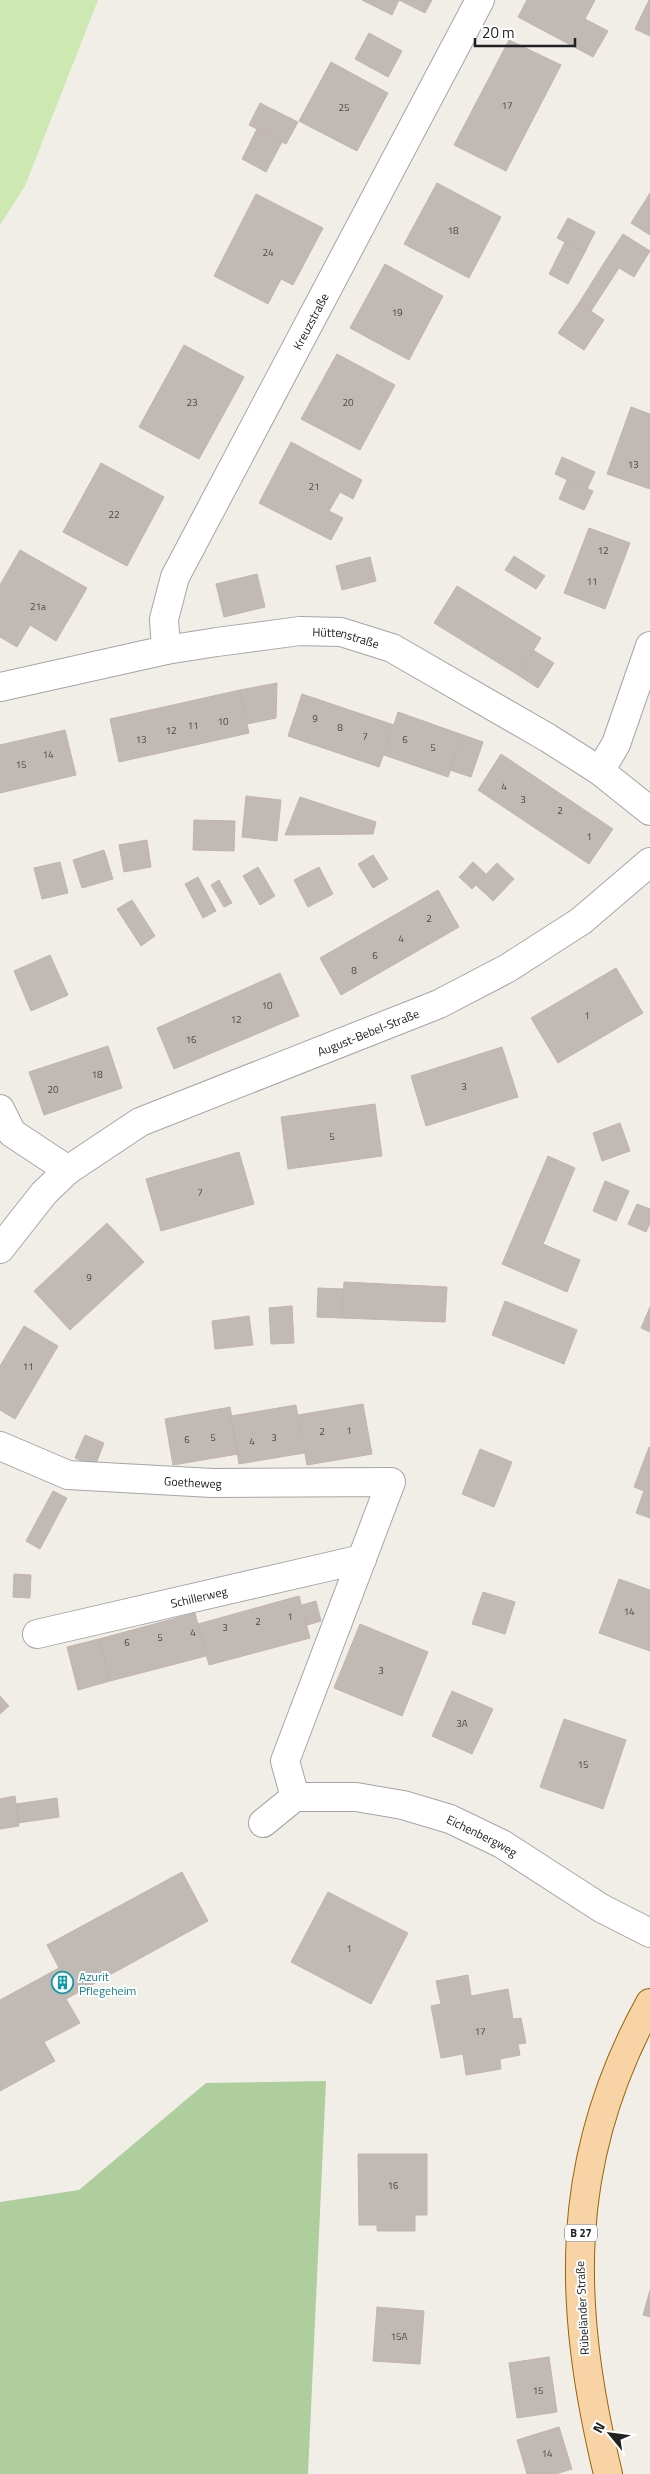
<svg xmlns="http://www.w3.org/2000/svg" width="650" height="2474" font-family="'Titillium Web',sans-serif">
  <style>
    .grass { fill: #cde8b1 }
    .forest { fill: #aece9e }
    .building { fill: #c1bab4; stroke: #c2b4ab }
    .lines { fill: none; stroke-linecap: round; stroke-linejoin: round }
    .minor-casing { stroke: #a5a5a5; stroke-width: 30 }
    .major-casing { stroke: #986406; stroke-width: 30 }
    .minor { stroke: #fff; stroke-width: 28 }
    .major { stroke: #f8d3a5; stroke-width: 28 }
    .labels { text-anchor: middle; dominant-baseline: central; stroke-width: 4; stroke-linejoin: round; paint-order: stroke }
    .number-label { font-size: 10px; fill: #494746 }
    .shield { fill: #fff; stroke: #646464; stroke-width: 1 }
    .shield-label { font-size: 11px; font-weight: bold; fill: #212121 }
    .street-label { font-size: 12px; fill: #212121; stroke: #fff }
    .culture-label { font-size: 12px; fill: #0d838f; stroke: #fff; text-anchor: start }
  </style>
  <rect width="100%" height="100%" fill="#f1eee8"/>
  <!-- grass -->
  <path class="grass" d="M0 0H98L25 186 0 225Z"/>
  <!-- forest -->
  <path class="forest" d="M326 2081 308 2474H0V2202L79 2190 206 2083Z"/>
  <!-- building -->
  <path class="building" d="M362 0H432L425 13 399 0 392 15Z
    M527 0H595L585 19 608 31 593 57 518 17Z
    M649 0H650V36L635 29Z
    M369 33 402 51 388 77 355 59Z
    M509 40 561 65 506 171 454 145Z
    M331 62 388 93 357 151 299 121Z
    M260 103 298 122 286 144 249 125Z
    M257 129 282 142 266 172 242 159Z
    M437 183 501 217 469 278 404 244Z
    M650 193V235L631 223Z
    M256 194 323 228 293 285 281 279 268 304 214 276Z
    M568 218 595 232 585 252 557 238Z
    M623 234 650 251 634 277 606 260Z
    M565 242 585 252 568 284 549 274Z
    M606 260 619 268 591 311 579 303Z
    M385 264 443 296 409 360 350 328Z
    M579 303 604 320 584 350 558 333Z
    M184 345 244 377 199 459 139 427Z
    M337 354 395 385 360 450 301 419Z
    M631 407 650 414V489L607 474Z
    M291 442 362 480 353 499 340 492 329 511 343 518 331 540 259 503Z
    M562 457 595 472 587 489 555 474Z
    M101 463 164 497 127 566 63 532Z
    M567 480 593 491 584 510 559 499Z
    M589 528 630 543 605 609 564 593Z
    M20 550 87 588 56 641 30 625 17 647 0 637V585Z
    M514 556 545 576 536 589 505 570Z
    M370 557 376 581 342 590 336 566Z
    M257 574 265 607 224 617 216 584Z
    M457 586 541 638 518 675 434 623Z
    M533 650 554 663 538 688 518 675Z
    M277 683 276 718 247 724 240 690Z
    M240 690 249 733 119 762 110 719Z
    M302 694 394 725 379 767 288 736Z
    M398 712 463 735 448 777 384 755Z
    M65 730 76 775 0 793V745Z
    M463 735 483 742 471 777 450 770Z
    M501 754 613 829 589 864 478 790Z
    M246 796 281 800 277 841 242 837Z
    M300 797 376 822 373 834 285 835Z
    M194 820 235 821 234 851 193 850Z
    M147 840 151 867 124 872 119 845Z
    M104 850 113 879 82 888 73 860Z
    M373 855 388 879 373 888 358 864Z
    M60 862 68 893 42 899 34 868Z
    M473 862 486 874 472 889 459 877Z
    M497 863 514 879 493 901 476 885Z
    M258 867 275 896 260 905 243 876Z
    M319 867 333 894 308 907 294 880Z
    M198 877 216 911 203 918 185 884Z
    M219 880 232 903 224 907 211 885Z
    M438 890 459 927 341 995 320 958Z
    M132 900 155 936 141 946 117 909Z
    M50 955 68 995 31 1011 14 971Z
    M616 968 643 1013 558 1063 531 1018Z
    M280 973 299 1016 174 1069 157 1028Z
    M108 1046 122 1088 44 1115 29 1072Z
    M502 1047 518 1097 426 1126 411 1076Z
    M375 1104 382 1156 288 1169 281 1117Z
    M620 1123 630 1151 602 1161 593 1133Z
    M239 1152 254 1204 161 1231 146 1179Z
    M548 1156 575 1168 543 1244 580 1260 567 1292 502 1264Z
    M605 1181 629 1191 616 1221 593 1211Z
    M637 1204 650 1209V1223L646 1232 628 1224Z
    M107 1223 144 1262 70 1330 34 1291Z
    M344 1282 447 1287 445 1322 342 1318Z
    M318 1288 343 1289 342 1318 317 1317Z
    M505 1301 577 1330 564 1364 492 1335Z
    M292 1306 294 1343 271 1344 269 1308Z
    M650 1307V1332L641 1328Z
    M249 1316 253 1345 215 1349 212 1321Z
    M24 1326 58 1346 15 1419 0 1410V1366Z
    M363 1404 372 1454 307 1465 298 1415Z
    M296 1405 304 1453 239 1464 231 1416Z
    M230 1407 238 1454 173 1465 165 1419Z
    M85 1435 104 1443 95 1466 75 1458Z
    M649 1447H650V1518L636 1513 644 1491 634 1487Z
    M480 1449 512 1462 494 1507 462 1494Z
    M53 1491 67 1498 40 1549 26 1541Z
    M14 1574 31 1575 30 1598 13 1597Z
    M619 1579 650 1590V1651L599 1633Z
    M483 1592 515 1602 505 1634 472 1624Z
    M299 1596 310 1638 209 1665 198 1624Z
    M316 1601 321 1621 307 1625 302 1605Z
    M195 1613 206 1656 110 1681 99 1639Z
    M360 1624 428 1652 402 1716 334 1688Z
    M99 1639 110 1681 78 1690 67 1647Z
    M452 1691 493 1709 472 1754 432 1736Z
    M0 1696 9 1706 0 1714Z
    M564 1719 626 1740 603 1809 540 1787Z
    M15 1796 19 1826 0 1829V1799Z
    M57 1798 59 1817 18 1823 16 1804Z
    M182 1872 208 1921 66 1999 80 2023 44 2042 55 2061 0 2091V2000L59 1968 47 1945Z
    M328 1892 408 1933 371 2004 291 1962Z
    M468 1975 471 1996 508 1989 513 2019 521 2018 526 2043 518 2044 520 2055 500 2059 501 2069 466 2075 463 2054 441 2058 431 2006 441 2004 436 1981Z
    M358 2154H427V2215H415V2231H377V2225H359Z
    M650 2290V2317L643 2315Z
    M377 2307 424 2311 420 2364 373 2361Z
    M549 2357 557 2412 517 2418 509 2363Z
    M559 2427 572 2469 556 2474H527L517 2440Z"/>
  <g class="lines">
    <defs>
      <g id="minor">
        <path id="s1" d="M166 650 164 619 175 577 480 0"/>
        <path id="s2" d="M0 687 166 650 217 642 300 631 341 632 392 648 548 738 600 771 650 811"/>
        <path d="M600 771 616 744 650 646"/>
        <path d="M0 1109 12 1133 68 1170"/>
        <path id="s3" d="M0 1249 44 1193 68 1170 140 1122 439 1004 508 968 581 921 650 862"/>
        <path id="s4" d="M0 1446 68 1475 212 1483 391 1482 285 1761 295 1797"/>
        <path id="s5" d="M37 1634 362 1559"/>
        <path id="s6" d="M263 1823 295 1797H356L403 1805 450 1819 502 1844 601 1908 650 1933"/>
      </g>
      <path id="major" d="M608 2474C567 2304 563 2160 650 2003"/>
    </defs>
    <!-- minor casing -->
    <use href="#minor" class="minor-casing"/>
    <!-- major casing -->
    <use href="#major" class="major-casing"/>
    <!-- minor -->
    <use href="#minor" class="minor"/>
    <!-- major -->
    <use href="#major" class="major"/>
  </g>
  <!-- icons -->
  <defs>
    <symbol id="building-ring" viewBox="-11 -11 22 22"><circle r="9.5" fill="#fff" stroke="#0f9aa8" stroke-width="1.5"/><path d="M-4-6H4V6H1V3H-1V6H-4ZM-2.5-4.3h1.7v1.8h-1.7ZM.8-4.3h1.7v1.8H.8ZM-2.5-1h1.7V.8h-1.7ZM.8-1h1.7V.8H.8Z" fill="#0f9aa8"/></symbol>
  </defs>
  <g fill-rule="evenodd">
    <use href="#building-ring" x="50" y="1970" width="25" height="25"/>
  </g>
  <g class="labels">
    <!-- number labels -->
    <g class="number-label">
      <text x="507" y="105">17</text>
      <text x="344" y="107">25</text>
      <text x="453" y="230">18</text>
      <text x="268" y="252">24</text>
      <text x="397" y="312">19</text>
      <text x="192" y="402">23</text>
      <text x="348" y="402">20</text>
      <text x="633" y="464">13</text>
      <text x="314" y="486">21</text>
      <text x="114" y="514">22</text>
      <text x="603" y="550">12</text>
      <text x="592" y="581">11</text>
      <text x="38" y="606">21a</text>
      <text x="315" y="718">9</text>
      <text x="223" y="721">10</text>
      <text x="193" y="725">11</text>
      <text x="340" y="727">8</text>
      <text x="171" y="730">12</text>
      <text x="365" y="736">7</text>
      <text x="141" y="739">13</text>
      <text x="405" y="739">6</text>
      <text x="433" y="747">5</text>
      <text x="48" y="754">14</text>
      <text x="21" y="764">15</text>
      <text x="504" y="786">4</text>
      <text x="523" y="799">3</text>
      <text x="560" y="810">2</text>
      <text x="589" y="836">1</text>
      <text x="429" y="918">2</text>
      <text x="401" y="938">4</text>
      <text x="375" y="955">6</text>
      <text x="354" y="970">8</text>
      <text x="267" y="1005">10</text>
      <text x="587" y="1015">1</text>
      <text x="236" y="1019">12</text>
      <text x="191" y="1039">16</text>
      <text x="97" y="1074">18</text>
      <text x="464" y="1086">3</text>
      <text x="53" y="1089">20</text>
      <text x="332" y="1136">5</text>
      <text x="200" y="1192">7</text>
      <text x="89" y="1277">9</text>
      <text x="28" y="1366">11</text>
      <text x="349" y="1430">1</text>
      <text x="322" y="1431">2</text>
      <text x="213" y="1437">5</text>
      <text x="274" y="1437">3</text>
      <text x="187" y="1439">6</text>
      <text x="252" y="1441">4</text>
      <text x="629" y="1611">14</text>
      <text x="290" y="1616">1</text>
      <text x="258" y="1621">2</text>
      <text x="225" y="1627">3</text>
      <text x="193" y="1632">4</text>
      <text x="160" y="1637">5</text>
      <text x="127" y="1642">6</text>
      <text x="381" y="1670">3</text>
      <text x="462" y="1723">3A</text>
      <text x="583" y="1764">15</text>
      <text x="349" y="1948">1</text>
      <text x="480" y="2031">17</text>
      <text x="393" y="2185">16</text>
      <text x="399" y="2336">15A</text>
      <text x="538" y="2390">15</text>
      <text x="547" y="2453">14</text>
    </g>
    <!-- shield labels -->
    <rect class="shield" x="565" y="2224.5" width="32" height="17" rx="4"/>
    <g class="shield-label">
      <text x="581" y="2233">B 27</text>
    </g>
    <!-- street labels -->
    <g class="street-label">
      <text stroke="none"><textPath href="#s1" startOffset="364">Kreuzstraße</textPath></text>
      <text stroke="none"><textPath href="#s2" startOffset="352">Hüttenstraße</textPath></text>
      <text stroke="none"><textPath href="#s3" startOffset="436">August-Bebel-Straße</textPath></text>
      <text stroke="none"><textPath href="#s4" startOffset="199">Goetheweg</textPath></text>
      <text stroke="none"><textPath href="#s5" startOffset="166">Schillerweg</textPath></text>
      <text stroke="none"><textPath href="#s6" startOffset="235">Eichenbergweg</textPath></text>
      <text transform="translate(582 2308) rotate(-93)">Rübeländer Straße</text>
    </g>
    <!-- culture labels -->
    <g class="culture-label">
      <text x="79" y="1976">Azurit<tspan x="79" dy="14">Pflegeheim</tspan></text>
    </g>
  </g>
  <!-- north arrow -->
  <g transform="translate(610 2434) rotate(299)" stroke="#ffffff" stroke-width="4" paint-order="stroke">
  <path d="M0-4L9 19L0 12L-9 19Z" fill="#212121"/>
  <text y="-8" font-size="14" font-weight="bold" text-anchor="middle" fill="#212121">N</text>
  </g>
  <!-- scale -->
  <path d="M475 38v8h100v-8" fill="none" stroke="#212121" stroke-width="2.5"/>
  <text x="482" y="38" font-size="15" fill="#212121" stroke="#ffffff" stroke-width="4" paint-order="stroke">20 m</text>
</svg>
